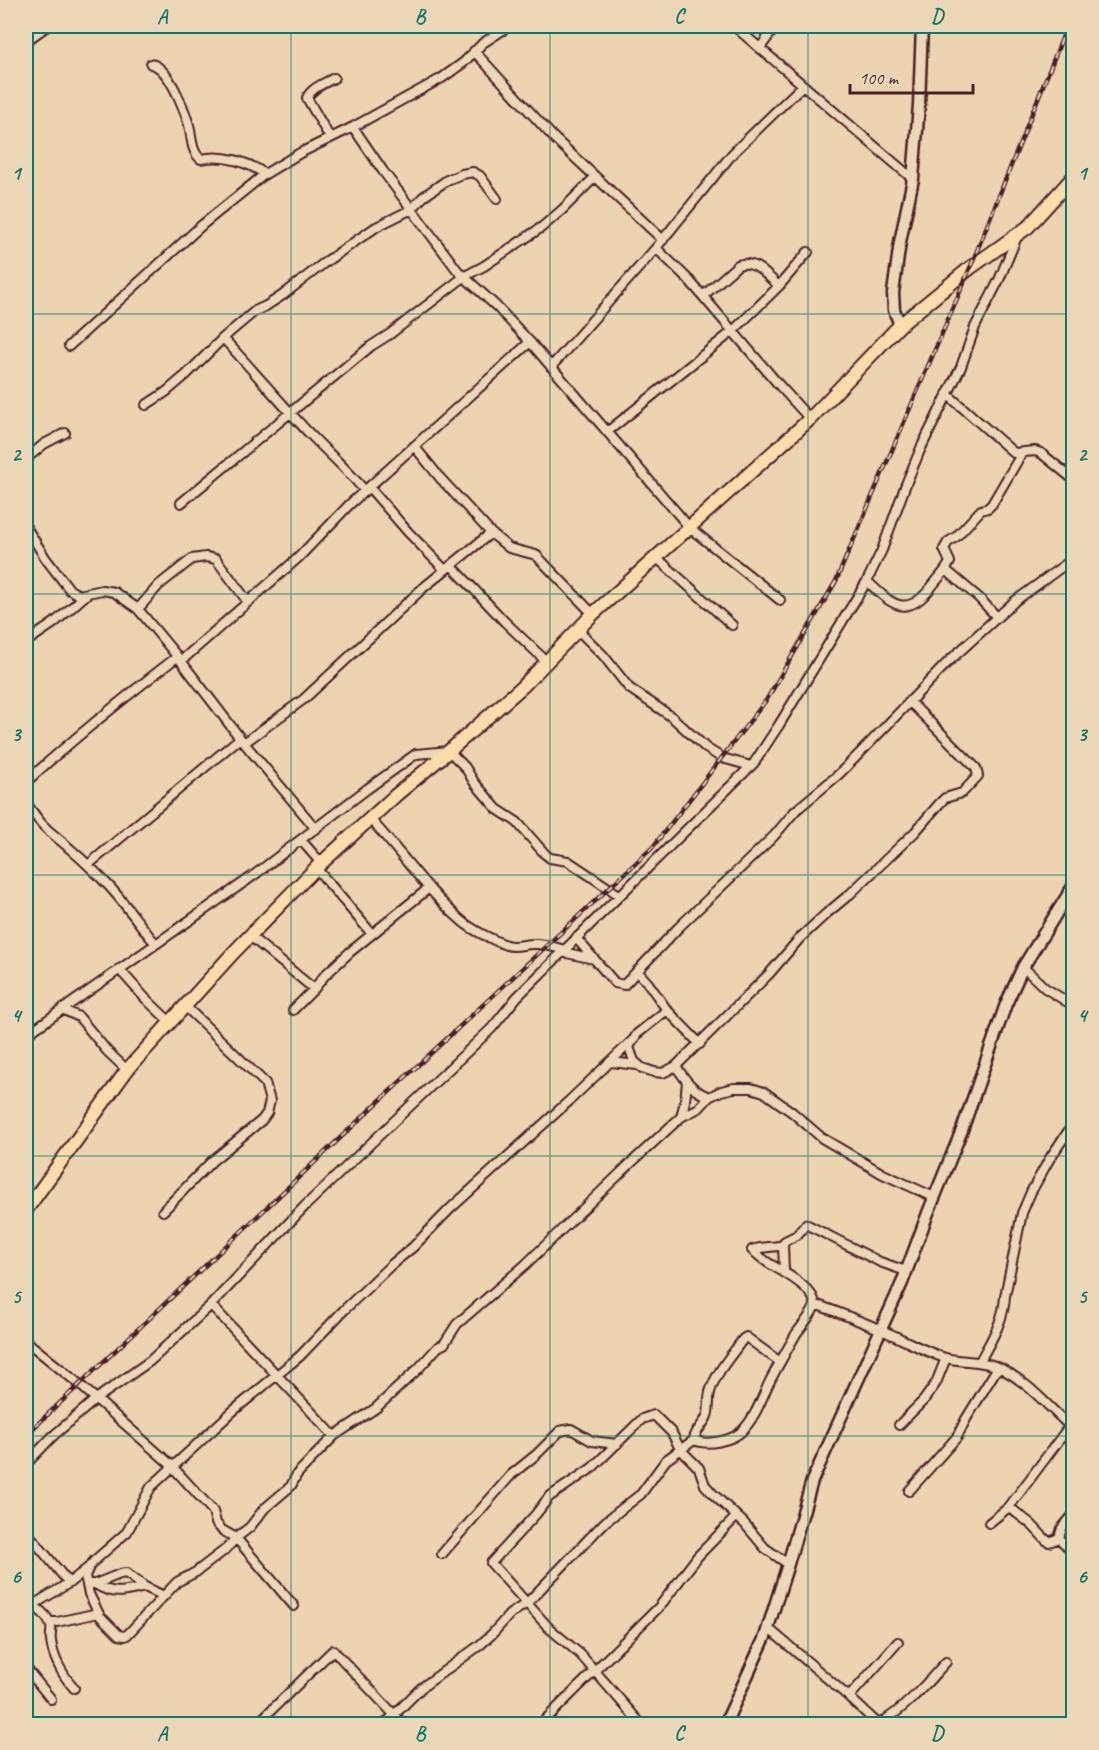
<svg xmlns="http://www.w3.org/2000/svg" width="1099" height="1750" font-family="Caveat,sans-serif">
  <style>
    .lines { fill: none; stroke-linecap: round; stroke-linejoin: round }
    .street-casing { stroke: #4a1f2b; stroke-width: 12 }
    .secondary-casing { stroke: #4a1f2b; stroke-width: 15 }
    .primary-casing { stroke: #4a1f2b; stroke-width: 16 }
    .street { stroke: #ecd8b6; stroke-width: 8 }
    .secondary { stroke: #ecd8b6; stroke-width: 10 }
    .primary { stroke: #fddcac; stroke-width: 12 }
    .rail-casing { stroke: #4a1f2b; stroke-width: 4.5 }
    .rail { stroke: #ecd8b6; stroke-width: 2; stroke-dasharray: 7; stroke-linecap: butt }
    .grid { fill: none; stroke: #0f766e; stroke-width: 1.5; stroke-opacity: 0.55 }
    .neatline { fill: none; stroke: #0f766e; stroke-width: 2 }
    .grid-label { font-size: 20px; text-anchor: middle; font-weight: bold; fill: #0f766e }
  </style>
  <rect width="100%" height="100%" fill="#ecd4b1"/>
  <filter id="ink" filterUnits="userSpaceOnUse"><feTurbulence type="fractalNoise" baseFrequency=".0167" numOctaves="2"/><feDisplacementMap in="SourceGraphic" scale="12" xChannelSelector="R" yChannelSelector="G"/><feConvolveMatrix kernelMatrix="1 2 1 2 8 2 1 2 1" color-interpolation-filters="sRGB"/></filter>
  <g filter="url(#ink)">
    <g class="lines">
      <defs>
        <path id="street" d="M734 26 913 179
          M26 41 47 26
          M760 48 776 26
          M474 51 554 138 663 240
          M151 64C169 67 184 109 189 125 192 137 191 152 201 159 223 154 248 162 265 174
          M353 127 383 171 458 271 496 306 530 342 690 528 780 600
          M330 138 307 98C311 88 325 83 334 78
          M656 248 689 280 779 385 810 419
          M703 296 738 265C755 259 767 276 779 286
          M223 338C251 368 278 400 307 431 326 451 347 469 365 491
          M69 346 202 225 265 174 300 153 353 127 442 78 463 63 483 43 509 26
          M551 367 656 248 733 153 803 85
          M947 394 1014 453 1035 451 1041 453 1074 480
          M146 405 166 392 186 375 223 338 255 311 266 306 283 295 324 263 376 227 412 209 423 197 447 180 462 174 473 172 480 176 497 199
          M607 432 733 331 779 286 808 252
          M414 446 441 479 491 533 509 548 536 555 593 614
          M26 459 44 444 65 433
          M369 487 408 532 445 570
          M181 503 371 346 390 334 465 276 484 266 542 227 562 210 595 177
          M26 527 46 559 70 590 79 595 102 590 114 592 138 609 181 661 240 738 316 829
          M657 558 732 625
          M451 565 505 622 547 662
          M946 570 979 598 997 617
          M867 581C892 605 907 620 933 585 939 577 946 571 950 562L944 549 948 542 956 537 981 510 988 508 992 504 1022 453
          M138 609 159 585 192 559 206 557 216 559 248 602
          M578 630 603 655 629 688 672 717 706 748 722 758 751 766
          M26 642 54 623 87 594
          M181 661 298 558 350 504 530 342
          M244 743 304 699 423 588 491 533
          M26 782C74 738 125 697 177 657
          M26 803C33 812 40 824 49 831 70 848 90 866 108 885 125 903 139 924 155 943
          M370 819C401 852 427 891 462 921 472 930 493 940 506 945 516 948 523 944 533 944 544 943 554 947 564 950
          M301 840 321 863
          M88 865 240 738
          M316 868 372 934
          M250 936 314 989
          M576 938 615 983 624 985 679 927 774 836 795 811 838 775 860 753 948 662 1015 601 1074 558
          M562 952 594 959
          M1023 967 1045 988 1074 1006
          M119 969 145 998 170 1022
          M637 971 648 983 667 1010 700 1044
          M62 1009 79 1017 107 1051 127 1070
          M293 1010 314 989 325 975 350 952 429 888
          M667 1010 637 1034 629 1047 634 1061 642 1068 654 1072 663 1073 676 1066 769 974 800 938 827 913 850 894 915 832 939 804 945 798 962 793 978 776 976 768 909 701
          M26 1035 253 876 367 789 416 754 449 751 465 767 474 782 497 809 517 822 545 854 550 858 568 861 619 895
          M633 1040 569 1101 450 1209 413 1247 391 1265 344 1310 300 1356 233 1411 151 1487 127 1532 94 1561 89 1567 85 1576 89 1594 100 1616 119 1635 125 1636 127 1635 177 1582 196 1572 226 1549 236 1538 250 1527 264 1509 291 1486 297 1474 334 1436 376 1408 418 1369 438 1347 444 1344 457 1324 525 1265 632 1162 681 1117 699 1108 709 1097 721 1091 734 1088H751L764 1092 792 1112 822 1138 883 1174 934 1197
          M611 1062 637 1065
          M676 1066C685 1080 693 1091 709 1097
          M681 1117 685 1101 687 1082
          M163 1211 212 1161 262 1120 267 1113 270 1101 265 1083 185 1006
          M784 1271 783 1245 785 1241 797 1235 806 1224 880 1262 906 1271
          M815 1304C837 1312 858 1320 879 1329 901 1338 920 1349 942 1357 961 1363 981 1359 1000 1368 1030 1383 1049 1408 1074 1430
          M211 1305 334 1436
          M26 1341 79 1384 169 1463 213 1511 216 1523 222 1530 236 1538 294 1606
          M980 1361C991 1340 1004 1321 1005 1296L1022 1213 1031 1192 1050 1158 1074 1123
          M899 1425 924 1400 936 1383 946 1358
          M694 1440C694 1431 704 1425 707 1416 710 1409 708 1399 710 1392 716 1372 731 1356 743 1339L746 1337 780 1362
          M26 1464 53 1436 96 1399 150 1361 211 1305 305 1206 492 1028 517 997 754 763 779 725 867 581 882 550 906 484 921 448 961 367 975 327 999 280 1017 237
          M909 1491 957 1437 966 1419 998 1367
          M1009 1507 1031 1524 1046 1540 1049 1542 1059 1538
          M1074 1514 1062 1528 1059 1538 1074 1554
          M989 1523 1009 1507 1074 1420
          M26 1531 69 1583
          M442 1554 511 1475 537 1454 560 1431 571 1429 592 1441 617 1444
          M87 1584H95L120 1574 126 1573 145 1587 164 1596
          M95 1584C115 1596 123 1592 145 1587
          M26 1597C33 1606 48 1614 51 1626 52 1630 50 1636 51 1641 53 1658 63 1676 74 1688
          M26 1611 33 1605 69 1583 88 1568
          M49 1622H57L98 1613
          M768 1628 849 1697 878 1724
          M26 1668 51 1699
          M849 1697 898 1642
          M257 1724 333 1650 403 1724
          M385 1724 421 1688 480 1645 492 1634 510 1614 527 1603 605 1522 641 1494 666 1460 694 1440C706 1446 732 1441 742 1431 755 1418 761 1400 769 1383 777 1367 787 1350 796 1334 800 1328 816 1310 815 1303 812 1286 779 1270 767 1262 761 1258 757 1254 752 1250 763 1246 773 1248 783 1245
          M541 1724 660 1606 698 1556 736 1517
          M641 1724 580 1654 549 1628 491 1563 536 1514 549 1497 592 1468 642 1419 654 1415 672 1433 680 1449 699 1468 705 1485 713 1494 744 1523 765 1548 788 1564
          M879 1724C906 1708 925 1685 946 1662"/>
        <path id="secondary" d="M900 325 894 310 893 293 900 242 913 179 919 105 922 26
          M725 1724 765 1637 788 1564 812 1481 902 1283 928 1213 962 1130 1006 1004 1023 967 1074 885"/>
        <path id="primary" d="M26 1210 127 1070 234 952 316 868 396 795 449 751 523 686 593 614 810 419 900 325 970 268 1028 227 1074 176"/>
      </defs>
      <!-- street casing -->
      <use href="#street" class="street-casing"/>
      <!-- secondary casing -->
      <use href="#secondary" class="secondary-casing"/>
      <!-- primary casing -->
      <use href="#primary" class="primary-casing"/>
      <!-- street -->
      <use href="#street" class="street"/>
      <!-- secondary -->
      <use href="#secondary" class="secondary"/>
      <!-- primary -->
      <use href="#primary" class="primary"/>
      <defs>
        <path id="rail" d="M26 1435 373 1107 652 848 767 699 836 581 970 268 1067 26"/>
      </defs>
      <!-- rail casing -->
      <use href="#rail" class="rail-casing"/>
      <!-- rail -->
      <use href="#rail" class="rail"/>
    </g>
  </g>
  <!-- grid -->
  <path class="grid" d="M291 26V1724M550 26V1724M808 26V1724M26 314H1074M26 594H1074M26 875H1074M26 1156H1074M26 1436H1074"/>
  <!-- margin -->
  <rect width="1099" height="1750" fill="none" stroke="#ecd8b6" stroke-width="66"/>
  <!-- scale -->
  <path d="M850 84v9h123v-9" fill="none" stroke="#4a1f2b" stroke-width="3"/>
  <text x="859" y="84" font-size="18" fill="#4a1f2b" stroke="#ecd8b6" stroke-width="4.5" paint-order="stroke">100 m</text>
  <rect x="33" y="33" width="1033" height="1684" class="neatline"/>
  <g class="grid-label">
    <text x="162" y="23">A</text>
    <text x="420" y="23">B</text>
    <text x="679" y="23">C</text>
    <text x="937" y="23">D</text>
    <text x="16" y="180">1</text>
    <text x="1082" y="180">1</text>
    <text x="16" y="461">2</text>
    <text x="1082" y="461">2</text>
    <text x="16" y="741">3</text>
    <text x="1082" y="741">3</text>
    <text x="16" y="1022">4</text>
    <text x="1082" y="1022">4</text>
    <text x="16" y="1303">5</text>
    <text x="1082" y="1303">5</text>
    <text x="16" y="1583">6</text>
    <text x="1082" y="1583">6</text>
    <text x="162" y="1740">A</text>
    <text x="420" y="1740">B</text>
    <text x="679" y="1740">C</text>
    <text x="937" y="1740">D</text>
  </g>
</svg>
